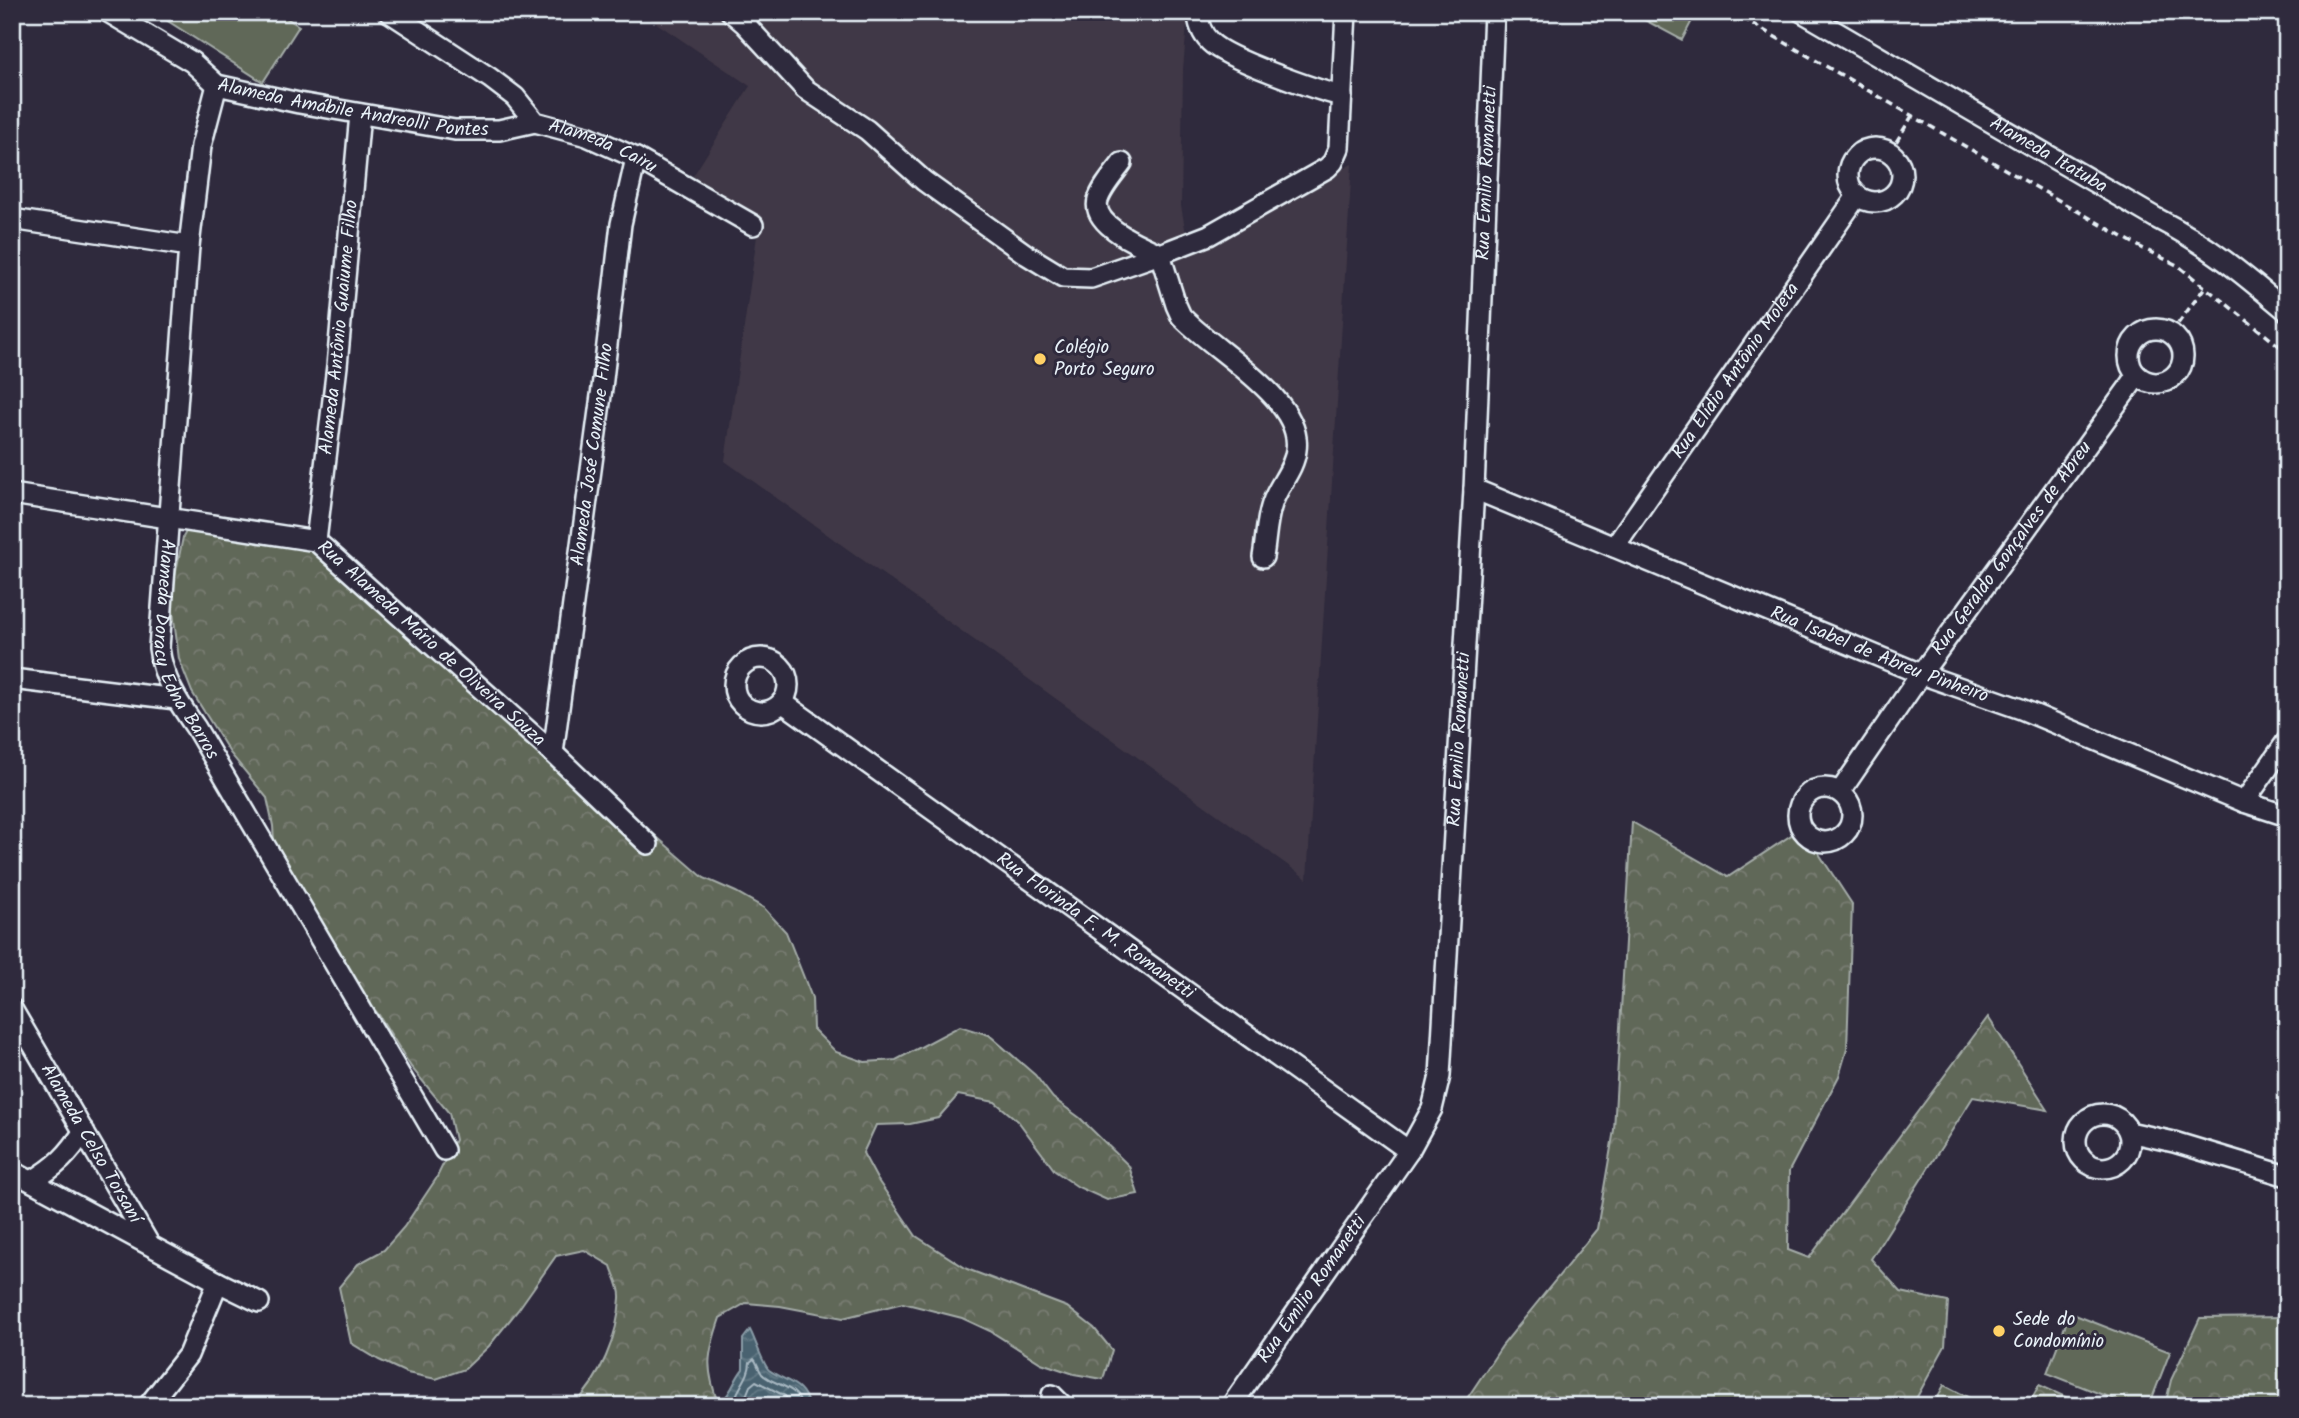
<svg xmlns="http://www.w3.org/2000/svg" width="2299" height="1418" font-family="Kalam,sans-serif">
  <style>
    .built { fill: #413946 }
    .forest { fill: url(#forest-crowns); stroke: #a4aca8; stroke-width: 2 }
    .green { fill: #616759; stroke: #a4aca8; stroke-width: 2 }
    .water { fill: url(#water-waves); stroke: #899ba6; stroke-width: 2 }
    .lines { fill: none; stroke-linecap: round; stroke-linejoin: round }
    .shore { stroke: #a8b8c2; stroke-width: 2 }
    .minor-casing { stroke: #e8f1f8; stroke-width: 24 }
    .path { stroke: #e8f1f8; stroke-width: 3.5; stroke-dasharray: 7 5; stroke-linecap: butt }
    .minor { stroke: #2f2a3d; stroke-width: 19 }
    .poi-dot { fill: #ffd166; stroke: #2f2a3d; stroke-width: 2.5 }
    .labels { text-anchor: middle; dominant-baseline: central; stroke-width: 6; stroke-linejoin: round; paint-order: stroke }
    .street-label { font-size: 19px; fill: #e8f1f8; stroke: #2f2a3d }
    .poi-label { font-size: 19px; fill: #e8f1f8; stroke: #2f2a3d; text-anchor: start }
  </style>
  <defs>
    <pattern id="forest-crowns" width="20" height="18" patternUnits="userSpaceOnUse" patternTransform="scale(1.75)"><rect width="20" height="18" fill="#616759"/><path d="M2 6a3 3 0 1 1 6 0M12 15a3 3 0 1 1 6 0" fill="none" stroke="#787d72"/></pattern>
    <pattern id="water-waves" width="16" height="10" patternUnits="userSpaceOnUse" patternTransform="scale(1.75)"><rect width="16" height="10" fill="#496270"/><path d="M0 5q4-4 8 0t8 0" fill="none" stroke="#637985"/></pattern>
  </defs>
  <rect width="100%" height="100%" fill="#2f2a3d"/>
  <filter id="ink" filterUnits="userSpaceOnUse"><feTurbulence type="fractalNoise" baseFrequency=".0143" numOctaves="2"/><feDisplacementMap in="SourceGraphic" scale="14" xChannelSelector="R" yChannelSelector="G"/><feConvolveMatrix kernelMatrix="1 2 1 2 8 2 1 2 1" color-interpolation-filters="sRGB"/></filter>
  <g filter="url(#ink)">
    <!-- built -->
    <path class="built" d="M640 12H1188L1183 69 1181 206 1190 256 1352 164 1307 879 725 461 759 222 693 176 750 86Z"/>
    <!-- forest -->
    <path class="forest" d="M192 521 265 526 328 557 415 627 704 878 736 892 764 908 786 932 812 998 813 1029 836 1052 865 1062 896 1060 960 1026 989 1035 1035 1075 1053 1098 1080 1118 1129 1166 1138 1194 1107 1200 1078 1187 1055 1171 1018 1121 995 1102 958 1095 938 1118 910 1124 876 1125 863 1153 877 1179 916 1236 967 1269 1067 1307 1094 1328 1112 1350 1103 1379 1074 1374 1041 1363 990 1331 962 1318 903 1303 843 1318 780 1306 746 1303 720 1318C707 1356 705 1367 719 1406H573C600 1380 618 1336 620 1298 621 1288 614 1276 611 1266L584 1250 556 1256 518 1310 489 1346 465 1369 436 1379 407 1373 379 1360 351 1343 339 1287 358 1264 384 1250 404 1227 436 1179 455 1140 449 1113 411 1067 379 1015 360 992 275 857 273 826 267 798 230 753 192 692 179 659 171 596 183 537Z
      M1632 822 1728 877 1802 828 1852 904 1847 1049 1839 1076 1789 1171 1788 1250 1809 1258 1988 1017 2048 1110 1973 1097 1871 1259 1901 1292 1948 1302 1945 1346 1912 1406H1462L1502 1346 1597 1229 1614 1130Z
      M2287 1317V1406H2165L2171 1380 2200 1318Z
      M2039 1385 2085 1406H2028Z"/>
    <!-- green -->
    <path class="green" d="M163 12H277L299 26 263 82 160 16Z
      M1630 12H1695L1696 13 1682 40Z
      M2070 1313 2170 1352 2149 1406H2131L2047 1373Z
      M1944 1385 1985 1406H1933Z"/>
    <!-- water -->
    <path class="water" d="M750 1330C755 1339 763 1365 769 1370 785 1382 805 1383 808 1406H729L723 1400C733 1390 734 1380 743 1369V1339Z"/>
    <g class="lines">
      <!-- shore -->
      <path class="shore" d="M733 1406C735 1390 750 1378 750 1362L754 1359C758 1363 758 1369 762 1374 774 1386 798 1385 801 1406
        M742 1406 750 1386 756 1381 785 1396 792 1406"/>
      <defs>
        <g id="minor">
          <path id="s1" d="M108 12 192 62 217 85 299 103 455 130H499L535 122"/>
          <path id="s2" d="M389 12 490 78 515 97 535 122 587 136 636 158 753 225"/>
          <path d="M731 12 745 24 805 89 867 130 924 181 1027 255 1063 277 1091 278 1160 254 1176 305 1181 316C1212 350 1304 399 1296 450 1294 470 1278 485 1272 504 1266 521 1266 540 1263 557"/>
          <path d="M1198 12C1198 24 1201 33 1210 42 1227 59 1316 90 1342 96"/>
          <path id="s3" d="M1802 12 2156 218C2209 245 2242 273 2287 311"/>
          <path id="s4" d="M217 85 201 146 189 246 159 648C163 680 178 702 196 728L444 1150"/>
          <circle cx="1875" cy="175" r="27"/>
          <path d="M1122 163C1114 174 1102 187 1098 200 1091 225 1141 246 1160 254L1209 235 1327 168 1333 162 1339 148 1346 12"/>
          <path d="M12 219 189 246"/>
          <circle cx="2156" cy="356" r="27"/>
          <path id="s5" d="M1474 489 1921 674 2021 709 2244 802 2287 816"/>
          <path id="s6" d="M12 494 316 541 553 753 648 844"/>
          <path id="s7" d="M316 541 337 366 360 114"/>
          <path id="s8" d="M1614 547 1857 196"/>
          <circle cx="761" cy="685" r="27"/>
          <path d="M12 679 176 699"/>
          <path id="s9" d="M782 702 1409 1151"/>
          <path id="s10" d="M553 753 602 388 621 224 636 158"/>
          <circle cx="1825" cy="815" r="27"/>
          <path id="s11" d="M1840 792 1921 674 2137 376"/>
          <path d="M2244 802 2287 741"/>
          <path id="s12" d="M12 1009 148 1242"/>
          <circle cx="2103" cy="1141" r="27"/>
          <path d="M2129 1132 2174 1142 2287 1176"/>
          <path d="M12 1171 218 1282 259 1302"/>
          <path d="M32 1181C57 1166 68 1155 84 1131"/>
          <path d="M1052 1395 1063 1406"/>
          <path d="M148 1406 188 1355 218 1282"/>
          <path id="s13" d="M1231 1406 1409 1151 1432 1109 1440 1076 1474 489 1494 12"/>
        </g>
      </defs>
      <!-- minor casing -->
      <use href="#minor" class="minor-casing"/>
      <!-- path -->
      <path class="path" d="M1732 12 2140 247 2177 265 2287 352
        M1890 152 1912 116
        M2171 333 2205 287"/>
      <!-- minor -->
      <use href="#minor" class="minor"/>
    </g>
  </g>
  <!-- markers -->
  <g class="poi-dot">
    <circle cx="1040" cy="359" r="7"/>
    <circle cx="1999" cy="1331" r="7"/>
  </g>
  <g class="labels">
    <!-- street labels -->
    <g class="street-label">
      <text stroke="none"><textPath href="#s1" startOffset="270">Alameda Amábile Andreolli Pontes</textPath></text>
      <text stroke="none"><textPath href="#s2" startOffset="256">Alameda Cairu</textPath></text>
      <text stroke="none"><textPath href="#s3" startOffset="285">Alameda Itatuba</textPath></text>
      <text stroke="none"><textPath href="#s13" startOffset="1297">Rua Emilio Romanetti</textPath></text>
      <text stroke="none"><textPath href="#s7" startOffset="215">Alameda Antônio Guaiume Filho</textPath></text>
      <text stroke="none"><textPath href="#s8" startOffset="214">Rua Elídio Antônio Moleta</textPath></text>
      <text stroke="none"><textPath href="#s10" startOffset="301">Alameda José Comune Filho</textPath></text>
      <text stroke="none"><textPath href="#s11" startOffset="298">Rua Geraldo Gonçalves de Abreu</textPath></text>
      <text stroke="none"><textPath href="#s6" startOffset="462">Rua Alameda Mário de Oliveira Souza</textPath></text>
      <text stroke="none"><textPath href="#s4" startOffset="574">Alameda Doracy Edna Barros</textPath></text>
      <text stroke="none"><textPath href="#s5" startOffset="438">Rua Isabel de Abreu Pinheiro</textPath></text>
      <text stroke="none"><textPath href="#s13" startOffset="730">Rua Emilio Romanetti</textPath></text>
      <text stroke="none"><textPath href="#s9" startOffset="385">Rua Florinda F. M. Romanetti</textPath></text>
      <text stroke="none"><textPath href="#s12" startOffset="156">Alameda Celso Torsaní</textPath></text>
      <text stroke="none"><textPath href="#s13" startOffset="142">Rua Emilio Romanetti</textPath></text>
    </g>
    <!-- poi labels -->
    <g class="poi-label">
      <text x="1054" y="348">Colégio<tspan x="1054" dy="22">Porto Seguro</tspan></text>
      <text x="2013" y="1320">Sede do<tspan x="2013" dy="22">Condomínio</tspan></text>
    </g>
  </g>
  <!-- margin -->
  <rect width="2299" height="1418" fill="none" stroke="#2f2a3d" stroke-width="42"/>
  <rect x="21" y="21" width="2257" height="1376" fill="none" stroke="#e8f1f8" stroke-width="2.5" filter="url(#ink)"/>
</svg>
